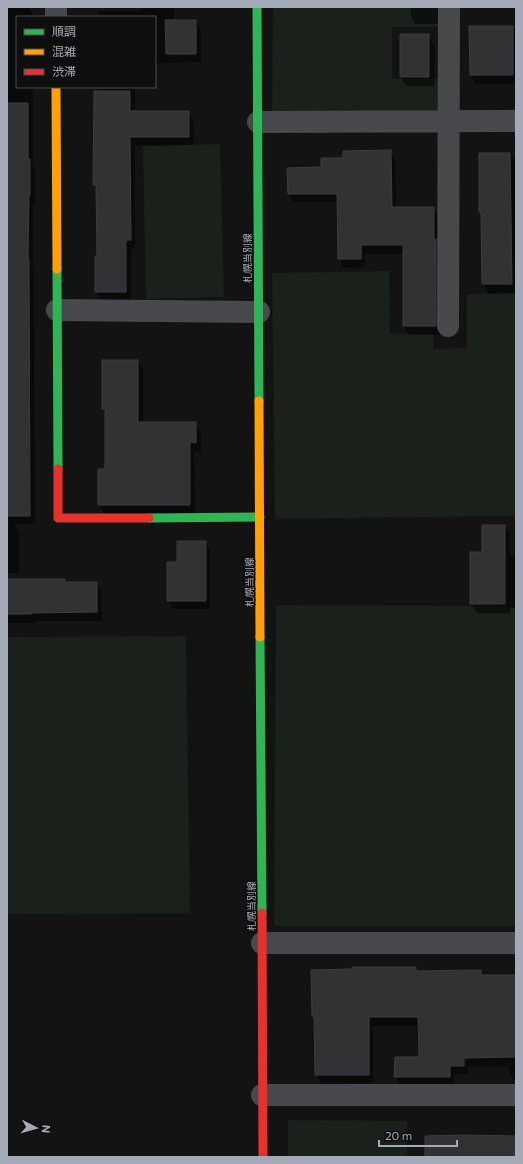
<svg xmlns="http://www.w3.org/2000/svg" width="523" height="1164" font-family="Commissioner,'Noto Sans JP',sans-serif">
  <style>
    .green { fill: #19211a }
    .shadow { fill: #0007 }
    .building { fill: #323234; stroke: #3c3d40 }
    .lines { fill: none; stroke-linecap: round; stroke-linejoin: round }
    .street { stroke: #47494c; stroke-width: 22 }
    .fast { stroke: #30b455; stroke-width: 9 }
    .slow { stroke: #ff9f0a; stroke-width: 9 }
    .jam { stroke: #e5322d; stroke-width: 9 }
    .labels { text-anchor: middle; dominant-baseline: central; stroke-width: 3; stroke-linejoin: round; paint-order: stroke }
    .street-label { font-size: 10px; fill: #a3a9b6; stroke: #0e0e0f }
  </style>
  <rect width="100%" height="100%" fill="#131313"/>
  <!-- green -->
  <path class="green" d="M273 7H440V27H392V79H440V113L272 112Z
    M220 144 224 297 146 299 143 146Z
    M389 271 390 334H433V349L467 348V294L516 293V516L275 519 272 273Z
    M276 605 516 606V926H274Z
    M186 636 190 913 7 914V637Z
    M288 1120 407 1121V1157H288Z"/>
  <!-- shadow -->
  <path class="shadow" d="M7 7H29L32 13V17H17V87H33V166L35 169V204H33V266L34 268 35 524H15L19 533V573H7Z
    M141 7H174V21H196L201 30V62L155 63V17H99V11H141Z
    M411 7H440V24H415L411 16Z
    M512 27 516 33V84H476L471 75Z
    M428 35 434 45V86H406L401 77V36Z
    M97 87H135V112H188L193 120 194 145 135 146V248L131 249V301H101L96 292V257L98 258V191L94 185V148Z
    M390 151 395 160 396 208H433L438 217 440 249V335H409L404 326V254H365V267L344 268 339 259 338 202H294L289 194 322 168 344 158Z
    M510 154 512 157H516V293L488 294 483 284 482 215 480 212Z
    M138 361 143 370V423H195L201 432V452L194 451 195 514H105L99 505V470H106V414L103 409Z
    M505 526 510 535V555H516V608H510V613H477L471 604 483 553Z
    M206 542 210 550V609H173L168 601 178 563Z
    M7 580H65L66 583H97L102 592V621H36V623H7Z
    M416 968 418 972H481L483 976H516V1080H514L509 1071V1066L468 1067V1074H454V1085L401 1086 396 1077 420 1058 419 1026H373V1083L322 1084 316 1075V1021L313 1016 312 971Z"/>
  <!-- building -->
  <path class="building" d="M165 20H196V54H166Z
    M469 26H513V75H470Z
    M400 34H429V77H400Z
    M94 91H130V111H189V137H130L131 240H126V292H95V256H97L96 185H93Z
    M7 103H28V159H30V195H29L28 258H29L30 516H7Z
    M391 150 392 207H434V239H436V326H403V245H361V259H338L337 194H288L287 168 321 167V158H343V151Z
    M479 153H510L512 284H482L481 212H479Z
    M102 360H138V422H196V443L190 442V505H98V469H105V409H102Z
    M482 525H505V604H470V552H482Z
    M177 541H206V601H167V562H177Z
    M7 579H65V582H97V612L31 613V614H7Z
    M352 967H416V971L481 970V975H516V1057L464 1058V1066H450V1077H394L395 1057H419L418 1017H369V1075H315L314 1016H312L311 970 352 969Z
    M463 1135 516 1136V1157H425V1136Z"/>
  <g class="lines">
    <!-- street -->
    <path class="street" d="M56 7V17
      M258 122 516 121
      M57 310 259 312
      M448 326 449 7
      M262 943H516
      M262 1095H516"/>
    <!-- fast -->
    <path class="fast" d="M257 7 259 401
      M57 269 58 469
      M149 518 260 517
      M260 637 262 913"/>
    <!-- slow -->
    <path class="slow" d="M56 87 57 269
      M259 401 260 637"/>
    <!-- jam -->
    <path class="jam" d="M58 469V518H149
      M262 913 263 1157"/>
  </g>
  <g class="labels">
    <!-- street labels -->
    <g class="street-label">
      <text transform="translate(247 258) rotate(-90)">札幌当別線</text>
      <text transform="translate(249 582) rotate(-90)">札幌当別線</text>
      <text transform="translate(251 906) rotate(-90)">札幌当別線</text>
    </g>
  </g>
  <!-- border -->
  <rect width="523" height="1164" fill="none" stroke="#a3a9b6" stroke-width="16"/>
  <!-- legend -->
  <rect x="16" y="16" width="140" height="72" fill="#0e0e0f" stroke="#4a4c52"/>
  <rect x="24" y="29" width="20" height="6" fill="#30b455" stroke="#4a4c52"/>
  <text x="52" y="36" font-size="12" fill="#a3a9b6">順調</text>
  <rect x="24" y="49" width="20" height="6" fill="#ff9f0a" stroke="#4a4c52"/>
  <text x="52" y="56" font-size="12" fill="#a3a9b6">混雑</text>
  <rect x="24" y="69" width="20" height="6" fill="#e5322d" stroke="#4a4c52"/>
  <text x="52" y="76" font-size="12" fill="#a3a9b6">渋滞</text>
  <!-- north arrow -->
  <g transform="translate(36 1128) rotate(96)" stroke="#0e0e0f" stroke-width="3" paint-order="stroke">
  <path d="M0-3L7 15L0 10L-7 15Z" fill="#a3a9b6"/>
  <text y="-6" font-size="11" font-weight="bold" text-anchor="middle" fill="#a3a9b6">N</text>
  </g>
  <!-- scale -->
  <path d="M379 1140v6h78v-6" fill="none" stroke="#a3a9b6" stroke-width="2"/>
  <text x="385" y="1140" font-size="12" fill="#a3a9b6" stroke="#0e0e0f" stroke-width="3" paint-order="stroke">20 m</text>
</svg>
